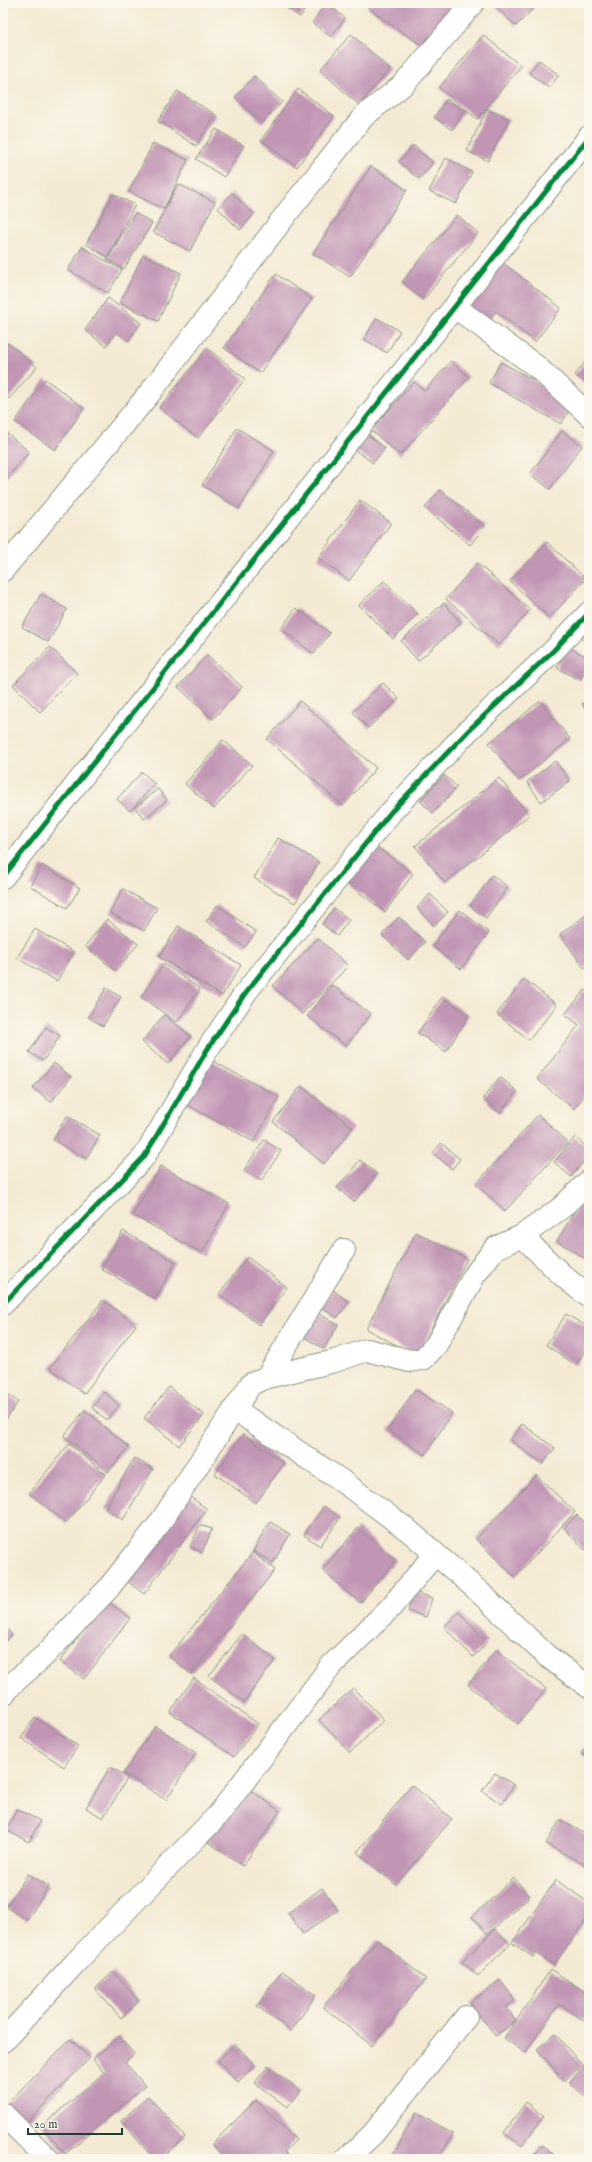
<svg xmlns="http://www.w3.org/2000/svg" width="592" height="2162" font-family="'IM FELL English',serif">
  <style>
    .building { fill: #c196b5 }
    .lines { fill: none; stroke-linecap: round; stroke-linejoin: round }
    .minor-casing { stroke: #8a9484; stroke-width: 24 }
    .minor { stroke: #fff; stroke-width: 22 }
    .cycleway-casing { stroke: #fbf7ec; stroke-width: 8 }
    .cycleway { stroke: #00873e; stroke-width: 5 }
  </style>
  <rect width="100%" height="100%" fill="#fbf7ec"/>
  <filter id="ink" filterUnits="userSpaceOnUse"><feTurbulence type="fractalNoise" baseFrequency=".025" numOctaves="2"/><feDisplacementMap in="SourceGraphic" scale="8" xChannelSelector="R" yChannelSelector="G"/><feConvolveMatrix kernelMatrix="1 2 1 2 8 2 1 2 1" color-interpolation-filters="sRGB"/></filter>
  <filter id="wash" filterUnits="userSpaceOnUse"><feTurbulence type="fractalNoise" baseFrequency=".012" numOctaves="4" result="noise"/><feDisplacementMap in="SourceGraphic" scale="16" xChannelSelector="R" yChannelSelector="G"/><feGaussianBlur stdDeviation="0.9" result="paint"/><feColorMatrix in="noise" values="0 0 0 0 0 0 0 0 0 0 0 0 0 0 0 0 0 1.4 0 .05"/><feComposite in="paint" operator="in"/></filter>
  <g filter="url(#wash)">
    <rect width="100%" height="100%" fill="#f4ead4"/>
    <g id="blocks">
      <!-- building -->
      <path class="building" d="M279 3H309L300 17Z
        M326 3 345 18 331 37 312 23Z
        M371 3H457L425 48 368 8Z
        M497 3H539L516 26 494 5Z
        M351 34 390 69 359 105 320 70Z
        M483 35 521 66 477 119 439 88Z
        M539 60 559 75 549 88 529 73Z
        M254 76 282 102 262 123 235 97Z
        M298 89 334 116 297 167 261 140Z
        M177 91 216 115 196 146 158 121Z
        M447 99 464 111 452 130 434 117Z
        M487 109 509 119 488 161 467 151Z
        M216 129 244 146 224 177 196 159Z
        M153 143 188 160 164 209 129 192Z
        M413 145 433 163 419 179 399 162Z
        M446 158 472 172 456 204 429 191Z
        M371 166 407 190 350 277 313 253Z
        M178 184 215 202 190 251 153 232Z
        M232 193 254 214 240 230 218 208Z
        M113 194 135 205 108 257 86 244Z
        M135 213 152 223 124 269 107 259Z
        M457 215 478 233 423 300 402 282Z
        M82 247 122 270 108 293 68 270Z
        M143 255 181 273 158 321 120 303Z
        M502 262 561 308 535 342 496 311 481 330 462 315Z
        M276 274 312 299 260 373 224 348Z
        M108 298 141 323 128 341 116 332 106 346 85 330Z
        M377 318 400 331 387 353 364 339Z
        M8 343 37 367 9 399 3 394V349Z
        M207 348 245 379 198 438 159 408Z
        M589 357V386L575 375Z
        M451 361 469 377 400 455 371 430 414 382 425 391Z
        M501 362 574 403 561 424 489 383Z
        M45 379 84 408 55 450 15 422Z
        M237 428 274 451 239 509 202 485Z
        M3 430 29 452 3 482Z
        M562 431 582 446 550 489 530 474Z
        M367 434 385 448 373 463 355 450Z
        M440 490 485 526 470 545 425 508Z
        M360 500 391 523 349 581 318 558Z
        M547 542 586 579 549 618 510 581Z
        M477 563 530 610 499 645 446 599Z
        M384 581 418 614 393 639 359 605Z
        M41 594 67 609 48 642 22 627Z
        M444 603 461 623 418 661 401 641Z
        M296 608 330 633 314 654 281 629Z
        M589 619V645L576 633Z
        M50 647 77 673 40 712 13 685Z
        M568 647 589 658V664L580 680 557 668Z
        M207 655 242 687 213 719 178 687Z
        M383 683 399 699 368 728 353 712Z
        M589 699V714L582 704Z
        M300 701 376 768 343 806 267 739Z
        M540 701 570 739 519 781 489 743Z
        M223 740 252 765 214 809 185 784Z
        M555 761 570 781 541 802 527 782Z
        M142 772 155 784 130 811 117 799Z
        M444 775 457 787 433 813 420 801Z
        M499 778 529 815 445 883 415 846Z
        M158 789 167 800 144 819 135 807Z
        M278 838 319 862 295 903 254 878Z
        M373 844 413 874 385 912 346 882Z
        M42 865 80 888 67 908 30 886Z
        M492 875 508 887 486 918 470 906Z
        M123 889 157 908 144 931 110 913Z
        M430 894 448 912 434 926 417 908Z
        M217 905 256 932 245 947 206 921Z
        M334 908 349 920 337 936 322 924Z
        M460 910 489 933 461 969 432 946Z
        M589 913V965L584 968 560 934Z
        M399 917 425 942 408 960 382 935Z
        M107 919 138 944 116 971 85 946Z
        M178 926 241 965 222 996 159 957Z
        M35 929 74 952 57 981 17 958Z
        M318 938 348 966 302 1014 273 986Z
        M164 964 200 989 177 1022 141 997Z
        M524 979 557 1005 529 1040 497 1014Z
        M332 985 371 1014 346 1046 307 1016Z
        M106 988 121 997 103 1026 88 1017Z
        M585 990 589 993V1090L574 1109 537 1079 579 1025 565 1014Z
        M442 997 469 1015 446 1052 418 1033Z
        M164 1015 191 1036 168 1064 142 1042Z
        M46 1027 60 1036 43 1061 29 1052Z
        M211 1060 279 1097 254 1142 186 1104Z
        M54 1063 71 1077 51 1102 33 1088Z
        M500 1077 517 1091 500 1113 483 1098Z
        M301 1086 353 1128 324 1164 273 1122Z
        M538 1115 568 1142 505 1211 476 1184Z
        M67 1116 100 1135 86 1159 53 1140Z
        M575 1137 589 1149V1155L571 1177 554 1162Z
        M264 1140 281 1151 261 1181 244 1170Z
        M441 1143 460 1159 452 1169 433 1153Z
        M360 1160 377 1174 354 1202 337 1188Z
        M161 1166 229 1204 202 1253 133 1215Z
        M582 1199 589 1203V1261L557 1241Z
        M123 1231 176 1262 155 1299 101 1269Z
        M416 1232 467 1259 417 1356 366 1329Z
        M247 1257 287 1287 259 1325 219 1294Z
        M333 1290 349 1302 337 1318 321 1307Z
        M103 1300 136 1325 84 1394 50 1368Z
        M313 1310 338 1325 324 1349 299 1334Z
        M566 1314 589 1328V1344L576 1365 546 1345Z
        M169 1387 204 1415 179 1446 144 1418Z
        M415 1389 452 1413 425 1455 388 1430Z
        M3 1391 18 1402 3 1424Z
        M104 1392 119 1405 107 1420 92 1408Z
        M85 1410 129 1447 108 1472 64 1436Z
        M522 1424 555 1448 543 1464 510 1440Z
        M243 1434 284 1463 256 1503 215 1474Z
        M69 1444 106 1474 66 1523 29 1493Z
        M134 1458 153 1469 123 1520 105 1509Z
        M536 1475 575 1512 515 1577 476 1539Z
        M181 1490 207 1509 144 1594 119 1575Z
        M324 1506 340 1518 320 1546 304 1535Z
        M577 1515 589 1527V1546L585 1550 564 1528Z
        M270 1522 290 1534 273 1563 253 1551Z
        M200 1525 212 1529 202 1553 190 1547Z
        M358 1528 396 1560 360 1603 322 1570Z
        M253 1552 275 1570 191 1674 169 1656Z
        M414 1592 432 1598 426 1617 408 1611Z
        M106 1600 130 1618 84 1679 60 1661Z
        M459 1612 488 1642 473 1657 444 1627Z
        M3 1626 12 1635 3 1644Z
        M242 1634 275 1660 244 1702 209 1676Z
        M496 1650 546 1689 518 1724 468 1685Z
        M194 1678 258 1724 234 1757 170 1712Z
        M353 1688 384 1720 350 1753 319 1720Z
        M35 1717 78 1746 64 1767 21 1738Z
        M155 1726 196 1753 166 1800 124 1773Z
        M589 1743V1759L581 1753Z
        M110 1767 128 1777 103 1818 86 1808Z
        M495 1773 514 1785 502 1804 482 1791Z
        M242 1784 280 1811 243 1866 204 1839Z
        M412 1785 452 1819 396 1885 357 1852Z
        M17 1809 40 1821 29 1842 6 1830Z
        M560 1820 589 1836V1867L546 1844Z
        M28 1874 49 1886 27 1920 6 1907Z
        M514 1878 530 1896 488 1934 472 1917Z
        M556 1880 589 1903V1916L554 1965 536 1953 533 1957 512 1943Z
        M322 1888 338 1910 303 1934 288 1913Z
        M495 1929 510 1944 478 1976 462 1962Z
        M377 1940 426 1979 372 2046 323 2007Z
        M551 1969 589 1995V2024L559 2004 525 2053 504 2038Z
        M282 1971 316 1995 291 2031 257 2006Z
        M113 1972 139 2001 121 2018 95 1989Z
        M500 1980 515 2000 506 2007 516 2020 496 2036 470 2003Z
        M555 2034 582 2065 564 2081 537 2049Z
        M119 2036 134 2054 125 2062 145 2086 65 2154 42 2126 104 2073 93 2059Z
        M70 2039 90 2058 20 2129 3 2108Z
        M235 2044 255 2065 238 2082 218 2061Z
        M584 2065 589 2070V2099L569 2083Z
        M268 2066 300 2091 287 2107 255 2083Z
        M148 2096 185 2137 160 2159H154L121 2121Z
        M256 2100 296 2140 284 2152 292 2159H227L212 2144Z
        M526 2102 544 2116 522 2146 504 2133Z
        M416 2113 453 2134 439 2159H399L393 2155Z
        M542 2145 559 2159H530Z"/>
    </g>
  </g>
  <g filter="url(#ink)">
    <use href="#blocks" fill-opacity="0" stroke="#8a9484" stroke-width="1"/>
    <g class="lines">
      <defs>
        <path id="minor" d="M455 307 537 367 589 415
          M3 570 149 394 291 208 364 116 404 84 473 3
          M3 877 589 137
          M522 1236 563 1276 589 1297
          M3 1304 144 1157 207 1050 246 992 391 812 469 730 553 651 589 613
          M267 1377 344 1250
          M234 1409 346 1484 409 1531 475 1588 547 1656 589 1687
          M3 1695 12 1684 45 1655 107 1590 160 1523 251 1384 267 1377 335 1361 367 1350 410 1361 423 1359 436 1345 474 1276 495 1248 522 1236 561 1208 589 1181
          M3 2041 76 1962 219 1814 331 1666 391 1607 435 1554
          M3 2114 48 2159
          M346 2159 373 2134 466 2017"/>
      </defs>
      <!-- minor casing -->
      <use href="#minor" class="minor-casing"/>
      <!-- minor -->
      <use href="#minor" class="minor"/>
      <defs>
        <path id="cycleway" d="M3 877 589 137
          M3 1304 144 1157 207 1050 246 992 391 812 469 730 553 651 589 613"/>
      </defs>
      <!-- cycleway casing -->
      <use href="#cycleway" class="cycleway-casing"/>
      <!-- cycleway -->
      <use href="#cycleway" class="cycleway"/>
    </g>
  </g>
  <!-- margin -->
  <rect width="592" height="2162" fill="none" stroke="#fbf7ec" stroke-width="16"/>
  <!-- scale -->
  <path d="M28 2128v6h94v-6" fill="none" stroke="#1f3d34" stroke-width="2"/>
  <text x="34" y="2128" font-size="12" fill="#1f3d34" stroke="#fbf7ec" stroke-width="3" paint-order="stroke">20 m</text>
</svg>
